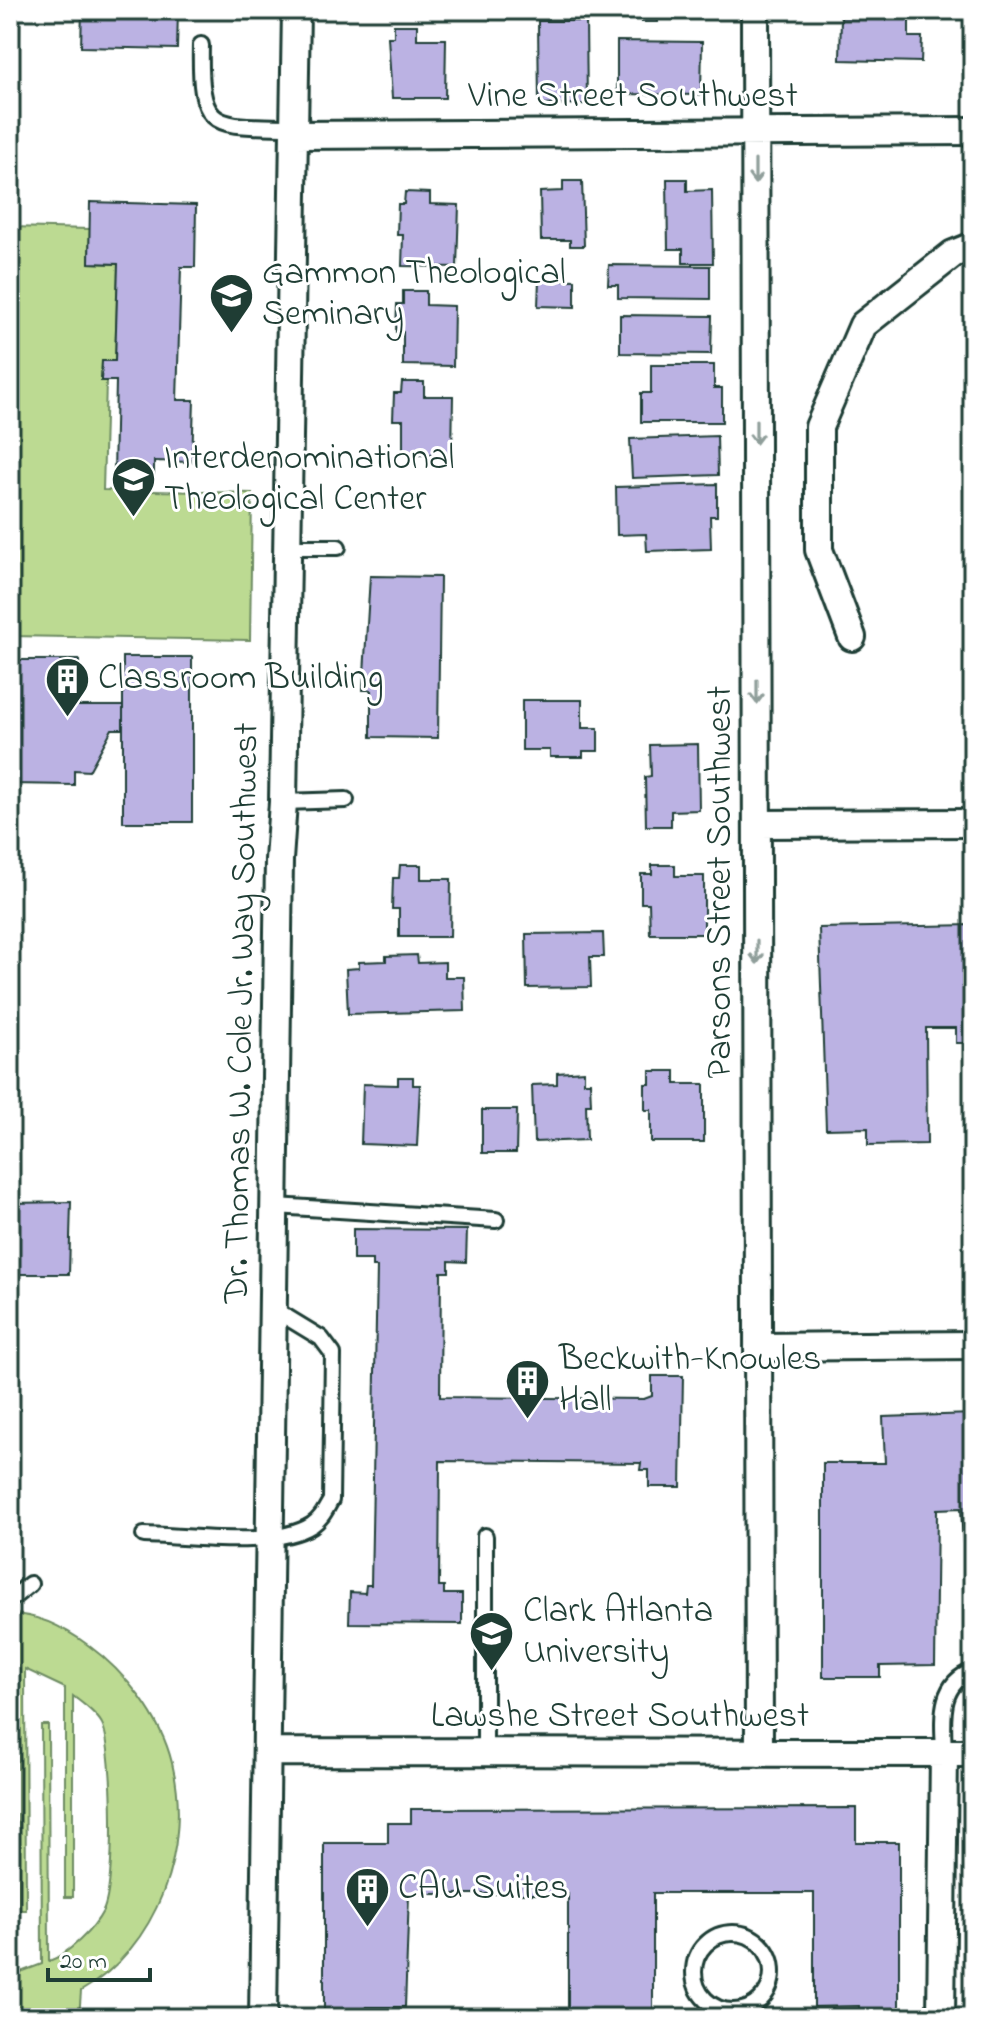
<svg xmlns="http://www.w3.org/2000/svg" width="983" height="2028" font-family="'Indie Flower',sans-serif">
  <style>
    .green { fill: #bcda92; stroke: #6e8c63; stroke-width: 2 }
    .building { fill: #bbb2e3; stroke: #1f3d34; stroke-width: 2 }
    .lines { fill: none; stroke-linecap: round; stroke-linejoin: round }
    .lane-casing { stroke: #1f3d34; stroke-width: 20 }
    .street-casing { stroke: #1f3d34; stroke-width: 32 }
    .lane { stroke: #fff; stroke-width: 14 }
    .street { stroke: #fff; stroke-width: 26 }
    .oneway { stroke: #8f9e9a }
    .labels { text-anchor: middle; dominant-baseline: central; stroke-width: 6; stroke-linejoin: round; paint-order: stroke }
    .street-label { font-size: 36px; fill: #1f3d34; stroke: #fff }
    .poi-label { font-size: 36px; fill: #1f3d34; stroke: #fff; text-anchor: start }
  </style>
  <rect width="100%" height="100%" fill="#fff"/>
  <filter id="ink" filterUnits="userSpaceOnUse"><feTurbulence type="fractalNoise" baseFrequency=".0125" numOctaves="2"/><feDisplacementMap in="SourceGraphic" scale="16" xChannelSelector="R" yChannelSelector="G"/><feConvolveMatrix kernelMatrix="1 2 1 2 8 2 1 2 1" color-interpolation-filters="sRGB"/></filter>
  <g filter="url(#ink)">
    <!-- green -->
    <path class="green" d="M10 227 90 229 89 263 118 264 115 361 102 362 101 381H106L103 490 252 493 250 640 10 636Z
      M10 1614C39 1614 65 1628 88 1645 125 1672 161 1717 172 1763 193 1848 157 1948 81 1991L79 2018H10V1976L42 1964 41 1725H48L49 1961C67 1955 94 1929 103 1911 116 1885 114 1755 103 1726 99 1715 82 1703 73 1696V1897H65V1688L25 1669 26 1910H18V1666L10 1662Z"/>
    <!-- building -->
    <path class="building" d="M10 10H20L19 48H10Z
      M82 10H178L177 49 81 47Z
      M631 10H720V16H658V22H642V10Z
      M841 17 909 18V37H922L921 62 840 60Z
      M538 21H586L587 104 539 105Z
      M394 25H417V39H446L445 98H392L388 37H394Z
      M617 41 702 42 701 95 617 94Z
      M667 179H687V191L712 190 713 263H683V249H668Z
      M563 181H582L584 246H570V240H541L540 192 563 191Z
      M405 192 430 193V204L459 205 457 267 402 266 403 235H397L398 204H404Z
      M90 202 196 205 195 267H181L177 400H194L192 462 154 461V475L114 474 116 381H101L102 361H115L118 264 89 263Z
      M609 265 710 266V299L618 298V285H608Z
      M539 279 575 280V307L538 306Z
      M403 291H426V305L454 306 453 366 403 365V332H396L397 304H403Z
      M620 315 712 316 711 354 620 353Z
      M651 365H714V388H722V422H641V393H651Z
      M402 382H424V396H453L452 455H403V420H393L394 393H401Z
      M717 436 718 475 632 478 630 439Z
      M717 484V516H710L711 549 647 551 646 534 617 535 616 487Z
      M370 576 440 577 438 738 371 737V690H363Z
      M123 657H192V822H123Z
      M10 660H79V706H123V729H112L89 771 74 770V785L10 784Z
      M522 700H582V728H598V751H583V757H550V750H522Z
      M698 744 699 810 671 811V826H646L645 777 651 776 650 745Z
      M400 865H421V879H451L450 937H399V909H392L393 878H399Z
      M652 865H675V876H704V934H650L649 903H641V874H652Z
      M973 925V1043H956V1028H926L927 1144 868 1145V1128L826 1129 819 928Z
      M603 933 604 957H590L591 987 527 988 526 934Z
      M417 955 418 963 445 962V977H464L465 1011 348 1014 346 969 359 968V962L386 961V956Z
      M584 1071V1082H590L591 1104H586L587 1140 534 1142 532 1085 557 1084V1073Z
      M650 1071H675V1084H704V1142H651V1110H645V1084H650Z
      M398 1077H413V1085H420L417 1146 361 1144 363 1084 398 1085Z
      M482 1110H517L516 1153H482Z
      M71 1202 69 1274H10V1203Z
      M353 1229 467 1230 466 1262 449 1261V1272H441L440 1397 644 1399 652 1396V1376H683L681 1487H649V1470H640L641 1463 440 1461 439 1586H444V1594H462V1624L349 1623 350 1592 365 1593 366 1585H371L377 1267H372V1260H353Z
      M973 1414V1544H963L961 1508 937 1509 935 1665 880 1666V1677H823V1463H885L883 1417Z
      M856 1808V1842H899V2013H859V2006L814 2007V1893H653V2016L568 2017V1894H409L405 2007H366V2013H324V1843H388V1823H411V1809Z"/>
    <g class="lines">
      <defs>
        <path id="lane" d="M201 45C199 134 214 125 294 127
          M287 547H338
          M283 802 346 800
          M276 1206 496 1220
          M144 1535C188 1536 275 1549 312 1525 322 1518 325 1510 331 1500L333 1354 321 1338 275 1310
          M485 1536V1752
          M10 1600 30 1584
          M944 1753C943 1721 937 1684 973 1671
          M694 1972a39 39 0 1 1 78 0a39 39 0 1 1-78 0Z"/>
        <path id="street" d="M755 10 759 1753
          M294 135 973 131
          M852 637 819 550V427L863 325 953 254 973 246
          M757 824 973 823
          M758 1347 973 1345
          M267 1752 973 1753
          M263 2018 279 860 283 802 296 10
          M941 2018 944 1753"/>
      </defs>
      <!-- lane casing -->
      <use href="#lane" class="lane-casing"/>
      <!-- street casing -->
      <use href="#street" class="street-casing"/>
      <!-- lane -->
      <use href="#lane" class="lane"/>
      <!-- street -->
      <use href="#street" class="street"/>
    </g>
    <!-- one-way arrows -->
    <defs><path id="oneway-shaft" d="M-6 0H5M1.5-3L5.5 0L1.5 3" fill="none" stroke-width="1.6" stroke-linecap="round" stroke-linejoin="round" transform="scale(2)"/></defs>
    <g class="oneway">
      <use href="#oneway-shaft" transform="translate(755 172) rotate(90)"/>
      <use href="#oneway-shaft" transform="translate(756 432) rotate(90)"/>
      <use href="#oneway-shaft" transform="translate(757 692) rotate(90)"/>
      <use href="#oneway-shaft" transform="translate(757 952) rotate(90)"/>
    </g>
  </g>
  <!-- icons -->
  <defs>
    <symbol id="school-pin" viewBox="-11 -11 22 30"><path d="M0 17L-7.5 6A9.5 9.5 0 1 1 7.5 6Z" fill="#1f3d34" stroke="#fff"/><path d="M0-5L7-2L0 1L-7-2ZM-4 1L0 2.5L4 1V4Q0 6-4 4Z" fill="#fff"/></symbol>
    <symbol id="university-pin" viewBox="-11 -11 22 30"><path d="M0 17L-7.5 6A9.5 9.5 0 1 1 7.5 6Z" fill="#1f3d34" stroke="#fff"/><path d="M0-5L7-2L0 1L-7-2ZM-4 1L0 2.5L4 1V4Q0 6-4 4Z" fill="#fff"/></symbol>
    <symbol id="building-pin" viewBox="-11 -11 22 30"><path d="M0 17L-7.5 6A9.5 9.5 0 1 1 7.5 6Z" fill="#1f3d34" stroke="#fff"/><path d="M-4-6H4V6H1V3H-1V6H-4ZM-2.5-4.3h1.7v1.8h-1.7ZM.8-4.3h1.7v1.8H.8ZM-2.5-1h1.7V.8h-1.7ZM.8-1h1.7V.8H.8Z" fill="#fff"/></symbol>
  </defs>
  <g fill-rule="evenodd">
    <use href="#school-pin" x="206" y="270" width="51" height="69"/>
    <use href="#university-pin" x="108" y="454" width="51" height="69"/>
    <use href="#building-pin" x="42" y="654" width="51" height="69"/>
    <use href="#building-pin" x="502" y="1356" width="51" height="69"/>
    <use href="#university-pin" x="466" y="1608" width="51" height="69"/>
    <use href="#building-pin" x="342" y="1864" width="51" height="69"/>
  </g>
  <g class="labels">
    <!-- street labels -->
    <g class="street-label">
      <text x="633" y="97">Vine Street Southwest</text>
      <text transform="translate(721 882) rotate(-90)">Parsons Street Southwest</text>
      <text transform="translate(243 1013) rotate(-89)">Dr. Thomas W. Cole Jr. Way Southwest</text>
      <text x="620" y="1717">Lawshe Street Southwest</text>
    </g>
    <!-- poi labels -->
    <g class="poi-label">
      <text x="262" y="274">Gammon Theological<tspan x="262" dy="41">Seminary</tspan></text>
      <text x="164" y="459">Interdenominational<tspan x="164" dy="41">Theological Center</tspan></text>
      <text x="98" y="679">Classroom Building</text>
      <text x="559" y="1360">Beckwith-Knowles<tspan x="559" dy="41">Hall</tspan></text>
      <text x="523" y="1612">Clark Atlanta<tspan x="523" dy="41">University</tspan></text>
      <text x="398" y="1889">CAU Suites</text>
    </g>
  </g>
  <!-- margin -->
  <rect width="983" height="2028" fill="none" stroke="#fff" stroke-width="40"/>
  <rect x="20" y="20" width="943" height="1988" fill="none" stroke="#1f3d34" stroke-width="3" filter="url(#ink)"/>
  <!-- scale -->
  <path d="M48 1968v12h102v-12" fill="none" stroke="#1f3d34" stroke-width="4"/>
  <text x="60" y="1968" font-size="24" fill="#1f3d34" stroke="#ffffff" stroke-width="6" paint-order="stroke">20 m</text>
</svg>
